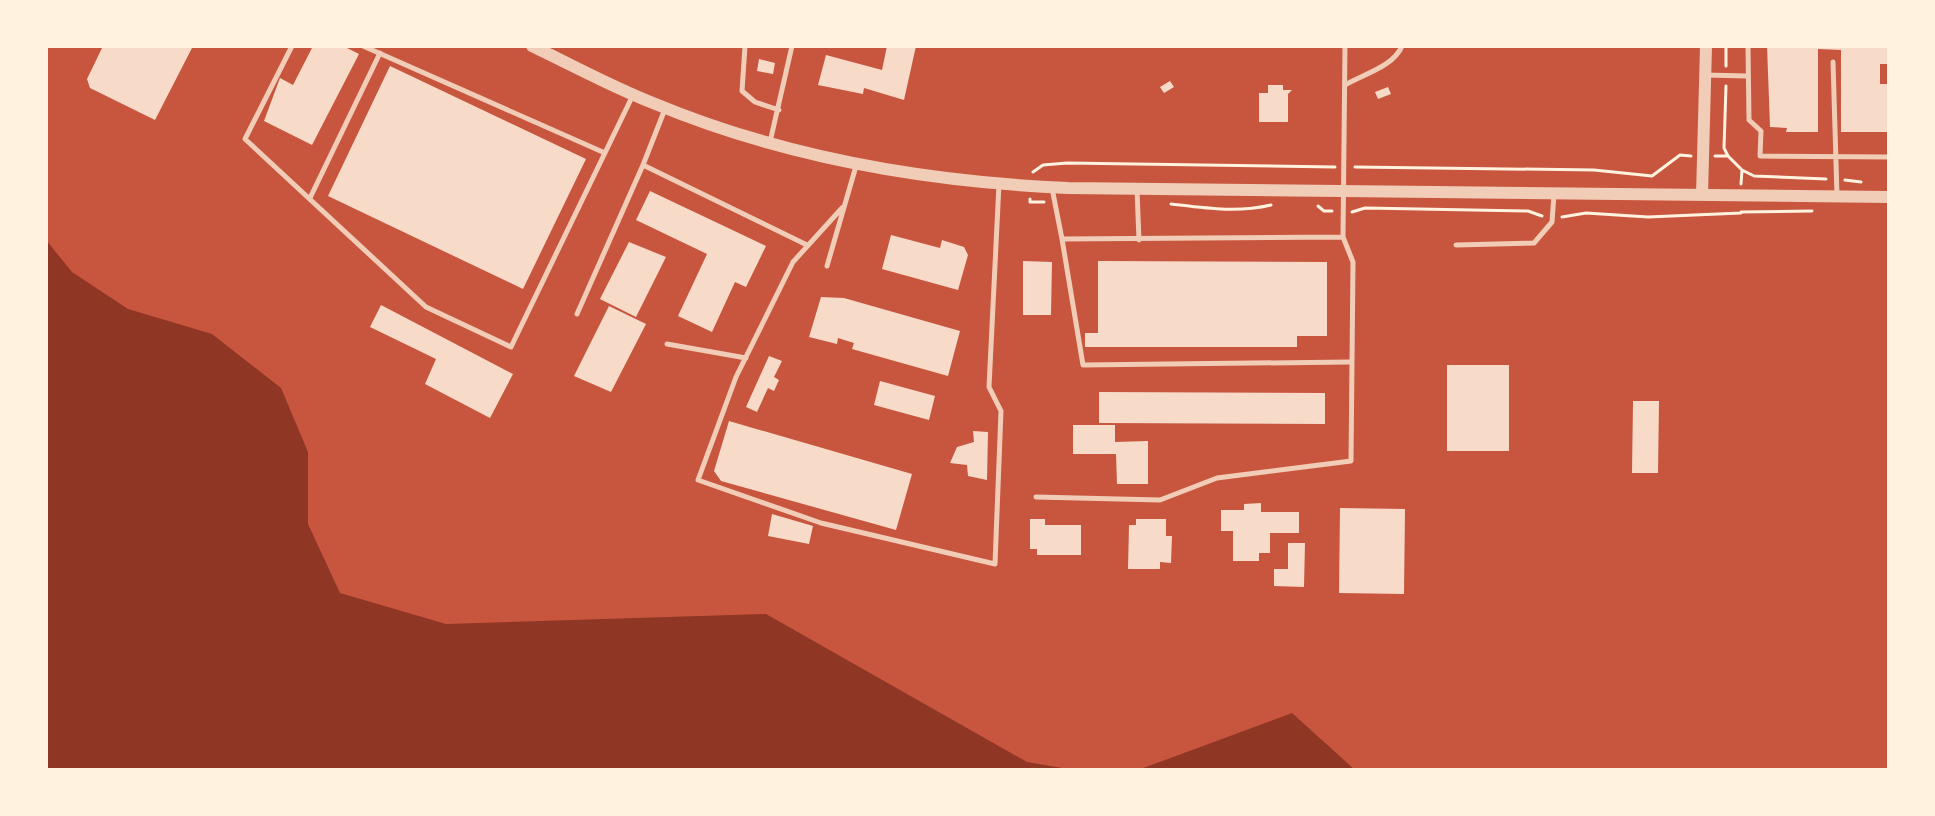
<svg xmlns="http://www.w3.org/2000/svg" width="1935" height="816" font-family="Karla,sans-serif">
  <style>
    .water { fill: #8f3625 }
    .building { fill: #f7dbc8 }
    .lines { fill: none; stroke-linecap: round; stroke-linejoin: round }
    .path { stroke: #fff3e0; stroke-width: 3 }
    .service { stroke: #f1ccb7; stroke-width: 5 }
    .tertiary { stroke: #f1ccb7; stroke-width: 12 }
  </style>
  <rect width="100%" height="100%" fill="#c8553d"/>
  <!-- water -->
  <path class="water" d="M46 240 72 272 128 309 212 334 281 388 308 452V524L340 593 446 624 766 614 1027 762 1074 770H46Z
    M1292 713 1355 770H1138Z"/>
  <!-- building -->
  <path class="building" d="M103 46H193L155 120 90 88 87 79Z
    M313 46H343L359 54 312 145 264 121 280 78 293 85Z
    M887 46H916L904 100 864 88 863 94 818 85 826 55 882 70Z
    M1767 46H1889V64H1880V84H1889V132H1841V50L1818 49V132H1786L1787 128 1770 127Z
    M759 59 775 63 773 74 757 71Z
    M390 66 586 159 523 289 328 196Z
    M1170 81 1174 87 1164 93 1160 87Z
    M1268 85H1283V90H1292L1288 94V122H1259V93H1268Z
    M1388 87 1391 94 1378 99 1375 92Z
    M650 191 766 246 746 287 735 282 712 332 678 316 707 254 636 220Z
    M891 235 940 248 942 240 964 247 968 255 958 290 882 269Z
    M629 242 666 257 636 317 600 299Z
    M1023 261 1052 262 1051 315H1023Z
    M1098 261 1327 262V336H1297V347H1085V333H1098Z
    M821 297 844 298 960 331 948 376 852 349 854 343 838 338 837 344 809 337Z
    M381 305 513 374 490 418 425 384 436 359 370 327Z
    M609 306 646 324 611 392 574 376Z
    M769 356 782 361 774 377 779 380 774 391 768 388 757 412 746 407Z
    M1447 365H1509V451H1447Z
    M880 381 935 396 929 420 874 405Z
    M1099 392 1325 393V424L1099 423Z
    M1633 401H1659L1658 473H1632Z
    M729 421 912 474 896 530 721 481 714 471Z
    M1073 425H1115V442L1148 441V484H1117L1116 454H1073Z
    M973 431 988 432 987 480 968 476 967 465 950 463 957 447 974 442Z
    M1261 503V512H1299V533H1270V553H1259V561H1233V531H1221V510H1244V504Z
    M1340 508 1405 509 1404 594 1339 593Z
    M772 514 813 526 809 544 768 536Z
    M1030 519H1045V525H1081V555H1037V549H1030Z
    M1136 519H1166V536H1172L1171 563 1160 562V569H1128L1129 525H1136Z
    M1288 543H1305L1304 587 1274 586V569H1288Z"/>
  <g class="lines">
    <!-- path -->
    <path class="path" d="M1726 66V46
      M1726 86 1724 148 1728 156
      M1715 156H1728L1742 170
      M1355 167 1594 170 1652 176 1680 155 1691 156
      M1033 172 1043 165 1067 163 1335 167
      M1845 180 1861 182
      M1741 184 1742 170 1754 176 1826 179
      M1030 199V202H1044
      M1171 204C1205 208 1237 213 1271 205
      M1318 206 1324 211H1332
      M1352 212 1365 208 1528 211 1542 216
      M1741 212 1812 211
      M1562 217 1586 213 1648 217 1741 213"/>
    <!-- service -->
    <path class="service" d="M292 46 245 139 426 307 511 347 632 97
      M363 46 605 153
      M745 46 742 91 755 102 779 110
      M1748 46 1749 120 1761 131 1760 156 1889 157
      M1833 62 1837 196
      M1705 75 1747 76
      M1345 85C1364 74 1394 66 1402 46
      M665 109 643 165 807 245
      M770 142 792 46
      M1052 188 1062 239 1343 237
      M1137 190 1139 240
      M310 198 380 53
      M842 208 793 262 736 377 698 480 821 523 995 564 1001 411 989 387 999 184
      M1062 239 1083 365 1349 362
      M1456 245 1534 243 1552 222 1554 194
      M827 266 856 166
      M577 314 643 165
      M667 344 746 358
      M1036 497 1160 500 1217 478 1351 461 1353 262 1343 237 1345 46"/>
    <!-- tertiary -->
    <path class="tertiary" d="M532 46C572 65 612 87 653 103 785 158 926 182 1068 188L1889 197
      M1702 195 1706 46"/>
  </g>
  <!-- border -->
  <rect width="1935" height="816" fill="none" stroke="#fff3e0" stroke-width="96"/>
</svg>
